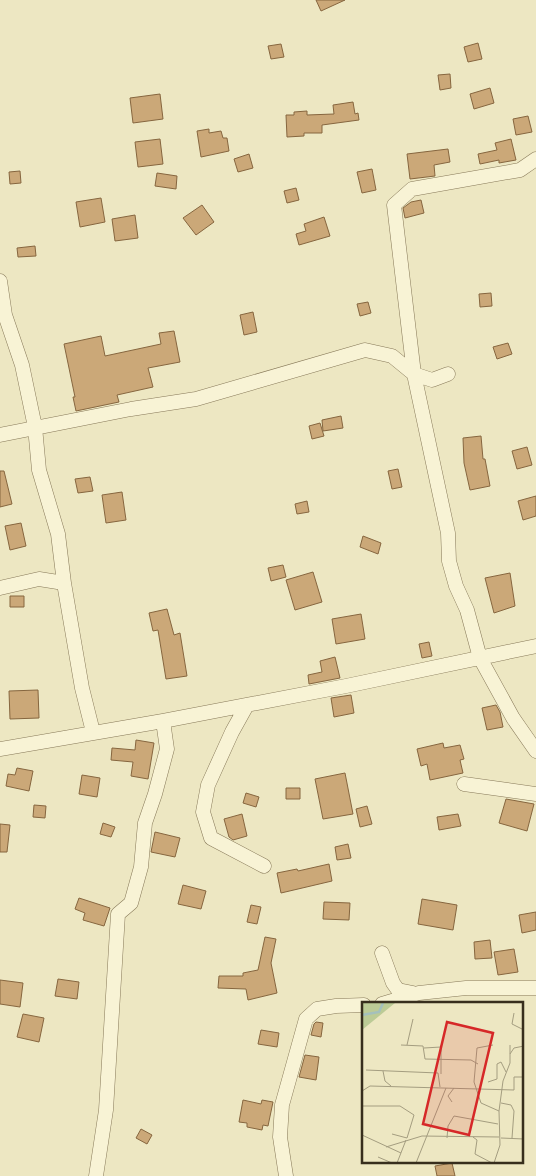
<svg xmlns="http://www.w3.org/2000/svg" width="536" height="1176" font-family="'Libre Baskerville',serif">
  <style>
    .building { fill: #cba878; stroke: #86663f }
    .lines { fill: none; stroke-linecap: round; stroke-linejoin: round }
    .street-casing { stroke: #877959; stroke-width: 15 }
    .street { stroke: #f8f3d5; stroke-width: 14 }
    .inset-river { fill: none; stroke: #a4c0bc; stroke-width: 2.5 }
    .inset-road { fill: none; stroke: #a49d80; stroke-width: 1 }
    .view { fill: #d62828; fill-opacity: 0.15; stroke: #d62828; stroke-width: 2.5 }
    .inset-edge { fill: none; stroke: #372e1d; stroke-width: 2.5 }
  </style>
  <rect width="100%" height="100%" fill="#ede7c2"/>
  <!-- building -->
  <path class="building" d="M316 0H345L321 11Z
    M478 43 482 59 468 62 464 47Z
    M281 44 284 57 271 59 268 46Z
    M450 74 451 88 440 90 438 75Z
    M490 88 494 103 474 109 470 94Z
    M160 94 163 119 133 123 130 98Z
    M353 102 355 114 358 113 359 120 322 125V133H304V136L287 137 286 115H294V112L307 111V115L334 114 333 105Z
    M528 116 532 132 516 135 513 119Z
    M209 129V133L221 131 223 138H227L229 151 201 157 197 131Z
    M160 139 163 164 138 167 135 142Z
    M511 139 516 160 499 163V160L480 164 478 154 497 150 495 143Z
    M448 149 450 162 434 165 435 176 410 179 407 154Z
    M249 154 253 168 238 172 234 159Z
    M372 169 376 190 362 193 357 172Z
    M20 171 21 183 10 184 9 172Z
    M157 173 177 176 176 189 155 186Z
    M296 188 299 200 287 203 284 191Z
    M101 198 105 222 80 227 76 202Z
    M421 200 424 213 405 218 403 208 411 202Z
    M202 205 214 222 196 235 183 218Z
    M135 215 138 238 115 241 112 219Z
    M324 217 330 236 299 245 296 234 306 231 304 224Z
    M35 246 36 256 18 257 17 248Z
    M491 293 492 306 480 307 479 294Z
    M368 302 371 313 360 316 357 304Z
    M253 312 257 332 244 335 240 315Z
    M174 331 180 362 148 368 153 387 117 395 119 402 76 411 73 397H75L64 344 101 336 105 356 161 344 159 333Z
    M508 343 512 354 497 359 493 347Z
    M341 416 343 428 323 431 322 420Z
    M320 423 324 436 312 439 309 426Z
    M481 436 483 459H485L490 486 470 490 464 463 463 438Z
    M527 447 532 465 517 469 512 451Z
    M398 469 402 487 392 489 388 471Z
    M0 471H4L12 504 0 507Z
    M90 477 93 491 78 493 75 479Z
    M122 492 126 520 106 523 102 495Z
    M536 496V516L523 520 518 501Z
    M307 501 309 512 297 514 295 504Z
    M21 523 26 546 10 550 5 526Z
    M363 536 381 543 378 554 360 547Z
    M283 565 286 577 271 581 268 568Z
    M313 572 322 602 295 610 286 580Z
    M510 573 515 606 494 613 485 578Z
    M10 596H24V607H10Z
    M167 609 174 635 180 633 187 676 166 679 158 630 153 631 149 613Z
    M361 614 365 639 336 644 332 619Z
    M429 642 432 656 422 658 419 644Z
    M335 657 340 678 309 684 308 675 322 672 320 661Z
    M38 690 39 718 10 719 9 691Z
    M351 695 354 713 334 717 331 698Z
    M496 705 500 712 503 727 487 730 482 708Z
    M136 740 154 743 148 779 131 776 133 762 111 760 112 748 135 750Z
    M443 743 444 748 460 745 464 759 460 760 463 773 430 780 427 764 421 766 417 749Z
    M17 768 33 771 29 791 6 786 8 774 15 775Z
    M345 773 353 814 323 819 315 779Z
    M82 775 100 778 97 797 79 794Z
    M286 788H300V799H286Z
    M246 793 259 797 256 807 243 803Z
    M506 799 534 804 527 831 499 823Z
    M34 805 46 806 45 818 33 817Z
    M367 806 372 824 360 827 356 809Z
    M242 814 247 836 233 840 229 837 224 819Z
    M458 814 461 826 439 830 437 817Z
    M103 823 115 827 111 837 100 834Z
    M0 824 10 825 7 852H0Z
    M155 832 180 838 175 857 151 852Z
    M348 844 351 858 337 860 335 847Z
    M329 864 332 881 281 893 277 873 297 869 298 871Z
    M183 885 206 891 201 909 178 904Z
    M79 898 110 908 104 926 83 920 85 913 75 909Z
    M422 899 457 905 453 930 418 924Z
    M324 902 350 903 349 920 323 919Z
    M251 905 261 907 257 924 247 922Z
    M536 912V930L522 933 519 915Z
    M265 937 276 939 271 963 277 993 248 1000 246 989 218 988 219 976H243V973L258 970Z
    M490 940 492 958 475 959 474 942Z
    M514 949 518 972 498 975 494 952Z
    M58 979 79 982 77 999 55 996Z
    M0 980 23 983 20 1007 0 1004Z
    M23 1014 44 1018 39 1042 17 1037Z
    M316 1022 323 1023 321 1037 311 1035 314 1024Z
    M261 1030 279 1033 277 1047 258 1044Z
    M305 1055 319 1057 316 1080 299 1077Z
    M243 1100 261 1104 262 1100 273 1102 268 1126 263 1125 262 1130 247 1127V1123L239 1122Z
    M141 1129 152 1135 147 1144 136 1138Z
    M452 1163 455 1176H437L435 1166Z"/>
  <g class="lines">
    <defs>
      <path id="street" d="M536 159 520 170 412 189 394 205 414 374 448 533 449 561 456 586 467 610 480 658 513 718 536 751
        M0 281 5 315 22 365 35 427 39 470 58 534 64 583
        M0 435 131 409 196 399 365 350 392 356 414 374 432 380 448 374
        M0 588 39 579 64 583 82 688 93 732
        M247 705 232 732 208 785 203 812 211 838 264 866
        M0 749 163 721 346 686 536 646
        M464 784 536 794
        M382 953 393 983 398 990 413 993
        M382 1004 419 993 466 988H536
        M96 1176 106 1110 118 914 131 903 141 867 145 823 155 794 167 749 163 721
        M286 1176 280 1137 282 1105 306 1019 317 1009 336 1006 364 1005"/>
    </defs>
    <!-- street casing -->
    <use href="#street" class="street-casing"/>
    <!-- street -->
    <use href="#street" class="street"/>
  </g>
  <!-- overview -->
  <g transform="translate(362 1002)">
    <rect width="161" height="161" fill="#ede7c2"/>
    <path d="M0 1H33L0 28Z" fill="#bccb96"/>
    <path class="inset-river" d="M0 13 17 10 21 1"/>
    <path class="inset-road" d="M152 11 150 22 162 28M39 43 61 44 63 57 109 58 116 62M45 43 51 17M131 43 115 46 112 80 119 101 137 109M62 46 79 45M148 52 152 46 162 44M4 68 76 71 78 85M21 69 23 79 29 84M79 72V43M126 80 135 77V62L139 60 144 70M0 89 8 84 152 88V75H162M90 100 86 94 92 86M139 101 149 103 152 109 150 136M0 104H38L52 113 45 136 30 132M0 133 39 151M111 135 115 138 113 152 130 161M85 136 86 124 92 114 136 122M139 136 162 137M24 145 60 134 137 135M16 155 30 161M35 161 44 138M54 161 84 86M132 161 138 143 137 109 141 79 148 61V43"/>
    <path class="view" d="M85 20 131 31 107 133 61 122Z"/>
    <rect width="161" height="161" class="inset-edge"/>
  </g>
</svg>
